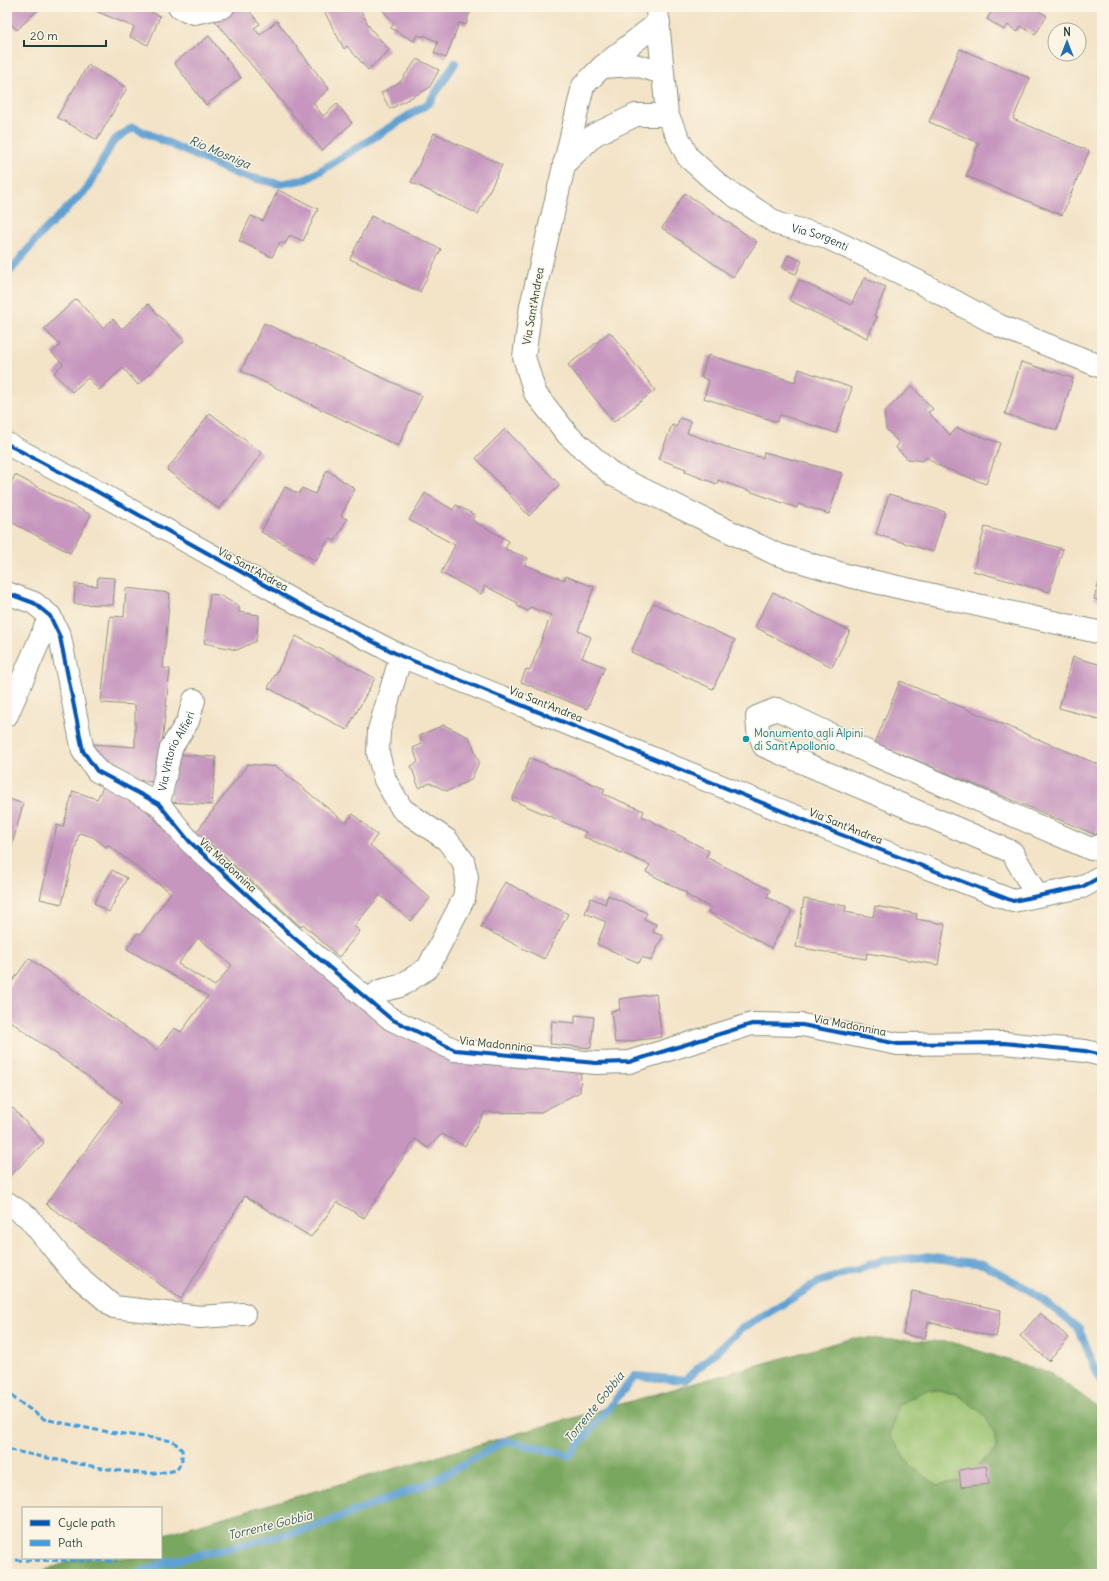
<svg xmlns="http://www.w3.org/2000/svg" width="1109" height="1581" font-family="Delius,sans-serif">
  <style>
    .green { fill: #98c16d; stroke: #5c7f50 }
    .forest { fill: #7aa760; stroke: #4c724a; fill-rule: evenodd }
    .lines { fill: none; stroke-linecap: round; stroke-linejoin: round }
    .stream { stroke: #60a1d3; stroke-width: 8 }
    .building { fill: #c696bf; fill-rule: evenodd }
    .minor-casing { stroke: #89907e; stroke-width: 24 }
    .minor { stroke: #fff; stroke-width: 22 }
    .quiet { stroke: #3c9ee2; stroke-width: 3; stroke-dasharray: 6 3; stroke-linecap: butt }
    .cycleway-casing { stroke: #fcf5e5; stroke-width: 6 }
    .cycleway { stroke: #0057b8; stroke-width: 4 }
    .culture-dot { fill: #0f9aa8; stroke: #fcf5e5; stroke-width: 1.5 }
    .labels { text-anchor: middle; dominant-baseline: central; stroke-width: 3; stroke-linejoin: round; paint-order: stroke }
    .street-label { font-size: 11px; fill: #1f3d34; stroke: #fcf5e5 }
    .culture-label { font-size: 11px; fill: #0d838f; stroke: #fcf5e5; text-anchor: start }
    .water-label { font-size: 12px; font-style: italic; fill: #325b64; stroke: #fcf5e5 }
  </style>
  <rect width="100%" height="100%" fill="#fcf5e5"/>
  <filter id="ink" filterUnits="userSpaceOnUse"><feTurbulence type="fractalNoise" baseFrequency=".025" numOctaves="2"/><feDisplacementMap in="SourceGraphic" scale="8" xChannelSelector="R" yChannelSelector="G"/><feConvolveMatrix kernelMatrix="1 2 1 2 8 2 1 2 1" color-interpolation-filters="sRGB"/></filter>
  <filter id="wash" filterUnits="userSpaceOnUse"><feTurbulence type="fractalNoise" baseFrequency=".012" numOctaves="4" result="noise"/><feDisplacementMap in="SourceGraphic" scale="16" xChannelSelector="R" yChannelSelector="G"/><feGaussianBlur stdDeviation="0.9" result="paint"/><feColorMatrix in="noise" values="0 0 0 0 0 0 0 0 0 0 0 0 0 0 0 0 0 1.4 0 .05"/><feComposite in="paint" operator="in"/></filter>
  <g filter="url(#wash)">
    <rect width="100%" height="100%" fill="#f3e3c7"/>
    <!-- green -->
    <path class="green" d="M927 1389 957 1394 985 1415 995 1435 996 1450 959 1481 936 1485 911 1466 889 1436 898 1405Z"/>
    <!-- forest -->
    <path class="forest" d="M853 1338 951 1342 1052 1374 1102 1410V1574H34L79 1558H161V1535ZM927 1389 957 1394 985 1415 995 1435 996 1451 959 1481 937 1485 911 1466 890 1436 898 1405Z"/>
    <g class="lines">
      <!-- stream -->
      <path class="stream" d="M7 275 39 236 88 188 113 141 133 127 239 175 280 184 307 179 429 103 455 63
        M135 1574 164 1563 305 1530 430 1483 505 1441 570 1455 635 1376 685 1380 741 1329 819 1282 881 1261 925 1257 983 1264 1033 1292 1079 1329 1102 1385"/>
    </g>
    <g id="blocks">
      <!-- building -->
      <path class="building" d="M7 7H41L17 30 7 20Z
        M86 7H139L160 16 148 45 130 37 134 27Z
        M322 7H359L370 28 389 50 368 70 347 46 344 49Z
        M380 7H471L466 25 459 23 446 58 434 53 438 42 424 35 423 37 417 35 414 41 391 28 394 23Z
        M994 7H1033L1047 16 1035 35 1021 26 1017 32 1008 25 1004 30 987 19Z
        M247 8 260 24 254 28 260 35 277 21 329 89 313 103 323 116 337 104 352 123 322 150 215 21 227 12Z
        M209 36 241 78 206 105 174 63Z
        M960 49 1030 78 1013 119 1089 151 1062 215 966 176 979 143 929 122Z
        M417 59 439 70 429 88 390 109 381 93 400 82Z
        M88 65 127 88 97 140 57 117Z
        M434 133 502 165 478 214 411 182Z
        M278 190 318 209 303 241 290 235 285 244 280 242 272 257 239 241 251 216 263 221Z
        M685 193 757 242 733 277 662 228Z
        M371 216 441 249 420 292 350 259Z
        M788 255 802 261 796 274 782 268Z
        M864 278 886 287 874 316 877 317 867 338 789 300 799 280 851 305Z
        M76 299 103 328 113 319 122 329 148 304 184 341 138 385 123 368 99 390 88 378 72 392 54 373 63 364 52 353 60 345 44 329Z
        M264 323 422 396 398 446 241 371Z
        M610 332 655 390 614 422 568 365Z
        M708 355 795 382 799 369 852 388 836 433 784 416 780 415 777 422 704 398 709 381 701 377Z
        M1021 362 1073 378 1057 430 1005 414Z
        M912 386 933 409 928 412 950 435 957 428 1000 443 986 484 937 465 927 457 922 461 908 459 896 448 899 443 886 429 884 412Z
        M210 413 262 453 219 509 167 470Z
        M680 418 691 422 687 433 729 448 763 458 764 452 842 473 829 514 798 504 797 508 718 480 717 484 685 472 686 469 659 459 672 425 676 427Z
        M505 429 560 485 529 516 476 458Z
        M327 470 355 489 341 516 347 519 335 541 329 538 316 561 261 532 285 487 299 494 302 488 315 494Z
        M15 475 91 515 70 553 7 520V491Z
        M425 493 453 510 456 505 475 515 472 520 509 541 505 549 528 558 525 565 564 580 566 576 594 587 578 631 591 637 582 658 605 667 587 709 521 682 526 669 530 670 551 615 530 607 528 611 517 606 518 603 485 586 481 594 441 573 455 545 409 520Z
        M889 494 945 512 933 552 876 534Z
        M985 527 1063 549 1050 592 973 571Z
        M1102 572V601L1094 599Z
        M98 577 115 578 113 605 74 604 75 584 97 586Z
        M126 588 170 593 163 668 170 669 158 782 135 780 99 758 93 744 135 747V705L101 703 110 616 124 617Z
        M773 592 850 631 832 667 755 627Z
        M210 594 219 595 239 606V612L259 615 256 641 237 650 204 643Z
        M653 603 735 640 713 689 631 652Z
        M296 636 375 678 347 730 268 688Z
        M1073 657 1102 665V720L1059 708Z
        M900 681 1102 766V820L1096 835 875 743Z
        M444 725 470 738 479 762 471 780 447 791 430 783 419 788 411 766 418 762 413 748 422 744 420 735Z
        M174 754 216 757 212 805 170 802Z
        M530 758 605 789 603 794 644 811 642 816 709 851 706 857 770 890 767 897 792 911 771 948 708 912 711 908 686 895 687 893 646 872 650 865 584 837 586 832 512 800Z
        M248 764 277 767 346 823 353 814 377 835 370 845 430 898 411 921 380 895 354 926 360 931 339 957 303 924 301 927 213 845 210 849 194 835Z
        M104 785 137 801 196 861 263 921 261 924 383 1025 581 1072 580 1092 539 1113 485 1112 465 1146 442 1134 428 1148 415 1139 364 1218 337 1202 311 1237 245 1196 181 1299 46 1204 122 1101 7 1019V989L29 958 157 1050 174 1028 181 1032 208 996 127 949 137 933 141 934 171 893 108 845 106 847 93 837 79 833 62 904 40 899 57 825 63 827 73 791 97 799ZM198 938 232 965 215 986 178 964Z
        M7 798 23 804 7 864Z
        M112 870 127 878 109 912 94 903Z
        M505 882 568 914 544 959 481 927Z
        M608 895 647 913 644 919 656 924 653 932 663 936 651 961 642 957 639 963 597 944 606 922 585 913 591 898 605 904Z
        M804 899 846 906 845 912 873 917 875 906 917 914 916 919 945 924 938 965 867 953 866 959 796 947Z
        M656 994 662 1037 615 1043 611 1011 620 1010 619 999Z
        M575 1015 594 1017 591 1048 550 1044 552 1021 575 1023Z
        M13 1108 44 1143 10 1176 7 1173V1113Z
        M912 1291 1001 1310 996 1337 928 1322 925 1339 903 1334Z
        M1040 1313 1069 1338 1049 1361 1020 1336Z
        M986 1466 989 1484 961 1487 959 1470Z"/>
    </g>
  </g>
  <g filter="url(#ink)">
    <use href="#blocks" fill-opacity="0" stroke="#89907e" stroke-width="1"/>
    <g class="lines">
      <defs>
        <g id="minor">
          <path d="M179 7 194 13 223 7"/>
          <path id="s1" d="M657 10 667 115 688 157 720 186 778 224 824 236 917 281 1000 326 1102 367"/>
          <path d="M659 22 602 67 583 86 531 306 524 357 535 393 568 435 613 475 776 554 849 576 1102 633"/>
          <path d="M602 67 635 65 663 73"/>
          <path d="M564 164 594 135 636 115H667"/>
          <path d="M7 444 96 491 299 604 401 656 829 830 1013 901 1082 887 1102 876"/>
          <path d="M7 593 34 603 50 616 60 637 83 751 97 771 159 804 189 841 292 936 391 1019 455 1050 596 1063 629 1062 752 1024 802 1025 898 1044 1004 1043 1085 1051 1102 1055"/>
          <path d="M7 715 50 616"/>
          <path id="s2" d="M159 804 171 748 188 721 194 700"/>
          <path d="M1037 896 1012 852 764 746 758 730 757 717 777 709 870 753 1091 849 1102 845"/>
          <path d="M368 1000 380 991 400 986 428 968 464 898 467 877 463 861 447 840 402 809 385 780 378 753 379 730 401 656"/>
          <path d="M7 1203 28 1217 73 1272 114 1307 200 1317 244 1314"/>
        </g>
      </defs>
      <!-- minor casing -->
      <use href="#minor" class="minor-casing"/>
      <!-- minor -->
      <use href="#minor" class="minor"/>
      <!-- quiet -->
      <path class="quiet" d="M7 1388 15 1399 44 1419 96 1430 173 1441 182 1450V1460L177 1470C148 1477 120 1471 91 1466 63 1461 35 1456 7 1449
        M7 1560 117 1561"/>
      <defs>
        <path id="cycleway" d="M7 444 96 491 299 604 401 656 829 830 1013 901 1082 887 1102 876
          M7 593 34 603 50 616 60 637 83 751 97 771 159 804 189 841 292 936 391 1019 455 1050 596 1063 629 1062 752 1024 802 1025 898 1044 1004 1043 1085 1051 1102 1055"/>
      </defs>
      <!-- cycleway casing -->
      <use href="#cycleway" class="cycleway-casing"/>
      <!-- cycleway -->
      <use href="#cycleway" class="cycleway"/>
    </g>
  </g>
  <!-- markers -->
  <circle class="culture-dot" cx="746" cy="739" r="4"/>
  <g class="labels">
    <!-- street labels -->
    <g class="street-label">
      <text stroke="none"><textPath href="#s1" startOffset="309">Via Sorgenti</textPath></text>
      <text transform="translate(533 306) rotate(-80)">Via Sant'Andrea</text>
      <text transform="translate(253 569) rotate(29)">Via Sant'Andrea</text>
      <text transform="translate(546 704) rotate(22)">Via Sant'Andrea</text>
      <text stroke="none"><textPath href="#s2" startOffset="56">Via Vittorio Alfieri</textPath></text>
      <text transform="translate(846 826) rotate(22)">Via Sant'Andrea</text>
      <text transform="translate(228 865) rotate(43)">Via Madonnina</text>
      <text transform="translate(850 1025) rotate(11)">Via Madonnina</text>
      <text transform="translate(496 1044) rotate(6)">Via Madonnina</text>
    </g>
    <!-- culture labels -->
    <g class="culture-label">
      <text x="754" y="733">Monumento agli Alpini<tspan x="754" dy="13">di Sant'Apollonio</tspan></text>
    </g>
    <!-- water labels -->
    <g class="water-label">
      <text transform="translate(220 152) rotate(23)">Rio Mosniga</text>
      <text transform="translate(594 1407) rotate(-51)">Torrente Gobbia</text>
      <text transform="translate(270 1525) rotate(-14)">Torrente Gobbia</text>
    </g>
  </g>
  <!-- margin -->
  <rect width="1109" height="1581" fill="none" stroke="#fcf5e5" stroke-width="24"/>
  <!-- legend -->
  <rect x="22" y="1507" width="140" height="52" fill="#fcf5e5" stroke="#a4ab9e"/>
  <rect x="30" y="1520" width="20" height="6" fill="#0057b8" stroke="#a4ab9e"/>
  <text x="58" y="1527" font-size="12" fill="#1f3d34">Cycle path</text>
  <rect x="30" y="1540" width="20" height="6" fill="#3c9ee2" stroke="#a4ab9e"/>
  <text x="58" y="1547" font-size="12" fill="#1f3d34">Path</text>
  <!-- north arrow -->
  <g transform="translate(1067 42)"><circle r="19" fill="#fcf5e5" stroke="#a4ab9e"/>
  <path d="M0-3L7 15L0 10L-7 15Z" fill="#1f6fb2"/>
  <text y="-6" font-size="11" font-weight="bold" text-anchor="middle" fill="#1f3d34">N</text>
  </g>
  <!-- scale -->
  <path d="M24 40v6h82v-6" fill="none" stroke="#1f3d34" stroke-width="2"/>
  <text x="30" y="40" font-size="12" fill="#1f3d34" stroke="#fcf5e5" stroke-width="3" paint-order="stroke">20 m</text>
</svg>
